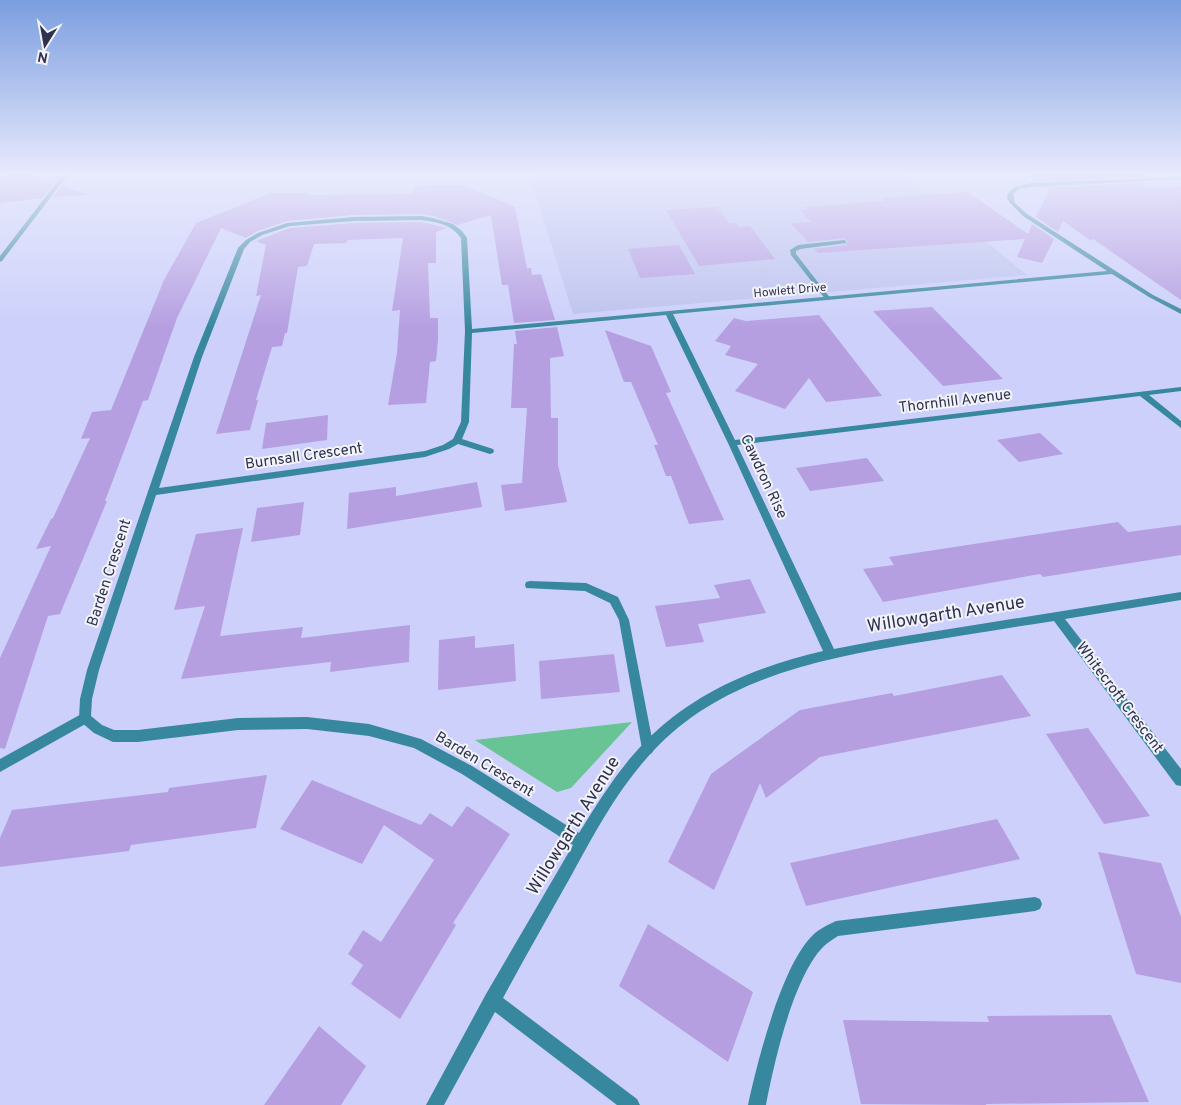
<svg xmlns="http://www.w3.org/2000/svg" width="1181" height="1105" font-family="Overpass,sans-serif">
  <style>
    .built { fill: #bdc2ee }
    .green { fill: #68c395 }
    .building { fill: #b69fe1 }
    .lines { fill: none; stroke-linecap: round; stroke-linejoin: round }
    .service { fill: #37879e; fill-rule: evenodd }
    .minor { fill: #37879e; fill-rule: evenodd }
    .labels { text-anchor: middle; dominant-baseline: central; stroke-width: 4; stroke-linejoin: round; paint-order: stroke }
    .far-street-label { font-size: 12px; fill: #30324d; stroke: #f3f4fb }
    .street-label { font-size: 15px; fill: #30324d; stroke: #f3f4fb }
    .near-street-label { font-size: 18px; fill: #30324d; stroke: #f3f4fb }
  </style>
  <rect width="100%" height="100%" fill="#ccd0fa"/>
  <!-- built -->
  <path class="built" d="M529 173H901L1027 275 573 314Z"/>
  <!-- green -->
  <path class="green" d="M632 722 571 788 557 792 475 740Z"/>
  <!-- building -->
  <path class="building" d="M11 173H24L54 183 42 198 0 203V177Z
    M1025 173H1143V177L1036 181Z
    M1143 183V188L1181 187V300L1093 239 1090 240 1063 221 1058 232 1036 217 1049 190 1046 188Z
    M464 185 515 207 527 268H531L532 275 541 274 555 320 514 323 508 285H502L491 215 457 225 434 216 421 214 354 215 287 221 257 231 246 238 221 228 177 318 148 400 143 401 105 501H107L60 614 48 616 5 749 0 748V658L51 546 36 549 51 519 53 518 90 438 81 439 92 412 111 410 164 280 196 223 271 193H308L307 195 411 194 415 186Z
    M62 186 87 194V195L53 197Z
    M968 192 1028 234 1032 224 1054 239 1042 263 1017 257 1025 239 818 253 814 249 846 245 848 241 844 238 808 242 790 223 811 222 800 210 807 209 805 207 884 201 881 198Z
    M717 207 729 223H736L739 227 750 226 775 259 699 266 666 210Z
    M421 222 447 228 436 232V263H428L430 318H438V340L436 361 430 362 426 403 388 405 397 353 400 310 392 311 403 238 348 240 346 243 314 244 307 266 298 267 287 333H285L282 346 272 347 256 400H258L250 430 216 434 261 295 256 296 266 245 256 241 290 228 354 223Z
    M679 245 695 274 640 278 628 249Z
    M932 307 1003 379 943 386 873 311Z
    M819 315 882 396 826 402 809 378 785 409 735 391 758 364 725 355 731 346 715 341 734 318 746 321Z
    M557 327 564 356 550 358 551 418H558V465L567 502 505 511 501 485 522 483 527 408H511L514 344H517L515 331Z
    M605 330 651 346 671 392 666 393 724 520 689 524 671 476H666L654 445H658L631 382H624Z
    M328 415 327 440 262 449 266 423Z
    M1040 433 1063 454 1019 462 997 440Z
    M867 458 884 481 810 491 796 468Z
    M477 482 482 507 347 529 349 493 396 487V496Z
    M304 502 300 535 251 542 257 508Z
    M1118 522 1128 532 1181 525V555L1043 577 1040 574 883 602 863 569 894 565 889 557Z
    M243 528 220 636 303 627 301 638 410 625 409 662 330 672 331 662 181 679 205 606 174 610 196 534Z
    M750 579 766 613 698 624 704 642 666 647 655 606 720 598 714 585Z
    M475 636V648L514 644 516 681 438 690 439 640Z
    M614 654 620 692 541 699 539 661Z
    M1002 675 1031 716 820 757 766 798 760 783 714 890 668 862 711 774 800 710 892 693 894 696Z
    M1088 728 1150 816 1104 824 1046 734Z
    M267 775 256 828 131 845 129 851 0 867V838L12 810 168 792 169 788Z
    M312 780 421 825 430 813 452 827 467 806 510 834 453 923 456 925 400 1019 351 984 363 965 348 954 363 930 381 942 434 860 384 825 362 864 280 829Z
    M997 819 1020 859 806 906 790 863Z
    M1098 852 1161 863 1181 917V983L1136 974Z
    M648 924 753 992 728 1062 619 986Z
    M1111 1015 1149 1102 986 1104V1105L861 1104 843 1020 989 1022 987 1016Z
    M319 1026 366 1066 341 1105H264Z"/>
  <g class="lines">
    <!-- service -->
    <path class="service" d="M844 240 846 241V243L800 249 796 251V254L831 299 826 300 791 255 790 250 798 245Z
      M530 581 586 583 618 597 629 620 654 749 652 753 648 755 644 753 642 749 619 620 610 603 585 591 526 588 525 585 526 582Z
      M85 712 89 714 91 718 89 722 0 772V759Z
      M1035 897 1040 899 1042 904 1040 909 1035 911 838 936C833 939 827 943 823 947 793 978 774 1063 766 1105H748C757 1063 782 964 813 935 819 929 828 925 836 921Z"/>
    <!-- minor -->
    <path class="minor" d="M64 173H69L2 261 0 262V256Z
      M1181 177V179L1031 187 1019 189 1013 194 1015 203 1027 214 1153 295 1181 309V314L1149 297 1112 274 673 314 735 440 1181 387V391L1149 395 1181 421V428L1140 396 737 445 834 649 881 640 1181 592V600L1065 619 1181 769V786L1176 785 1054 621C1007 628 961 636 915 643 821 659 723 677 654 750 619 787 595 832 571 876 548 917 525 957 503 998L637 1099 640 1105H617L495 1012 444 1105H426L486 994 573 845 462 774 414 748 369 736 307 729 238 730 138 742H113L94 733 81 722 79 718 80 699 87 670 194 357 238 248 246 240 258 233 287 223 354 217 421 216 433 218 453 224 462 231 467 238 472 329 1107 271 1023 216 1010 203 1007 198 1008 193 1015 187 1031 183ZM421 220C437 222 451 224 461 238L465 331 461 422 453 439 443 445 425 451 159 488 202 357 244 249 250 242 262 235 290 226 354 221ZM666 315 728 443 823 651C758 666 694 692 646 741 619 768 599 801 579 833L472 766 421 739 369 724 307 717 238 718 138 730H114L102 725 91 716 92 699 99 670 156 495 425 457 449 449 458 444 490 454 493 453 494 451 493 449 462 439 469 422 472 333Z"/>
  </g>
  <!-- sky -->
  <linearGradient id="sky" x2="0" y2="1"><stop stop-color="#7b9edf"/><stop offset="0.53" stop-color="#e8eafd"/><stop offset="1" stop-color="#e8eafd" stop-opacity="0"/></linearGradient>
  <rect width="1181" height="328" fill="url(#sky)"/>
  <g class="labels">
    <!-- far-street labels -->
    <g class="far-street-label">
      <text transform="translate(790 291) rotate(-5)">Howlett Drive</text>
    </g>
    <!-- street labels -->
    <g class="street-label">
      <text transform="translate(955 402) rotate(-7)">Thornhill Avenue</text>
      <text transform="translate(304 457) rotate(-8)">Burnsall Crescent</text>
      <text transform="translate(763 477) rotate(65)">Cawdron Rise</text>
      <text transform="translate(110 573) rotate(-72)">Barden Crescent</text>
      <text transform="translate(1119 698) rotate(53)">Whitecroft Crescent</text>
      <text transform="translate(484 765) rotate(31)">Barden Crescent</text>
    </g>
    <!-- near-street labels -->
    <g class="near-street-label">
      <text transform="translate(946 615) rotate(-9)">Willowgarth Avenue</text>
      <text transform="translate(574 826) rotate(-58)">Willowgarth Avenue</text>
    </g>
  </g>
  <!-- north arrow -->
  <g transform="translate(45 45) rotate(191)" stroke="#f3f4fb" stroke-width="4" paint-order="stroke">
  <path d="M0-4L9 19L0 12L-9 19Z" fill="#30324d"/>
  <text y="-8" font-size="14" font-weight="bold" text-anchor="middle" fill="#30324d">N</text>
  </g>
</svg>
